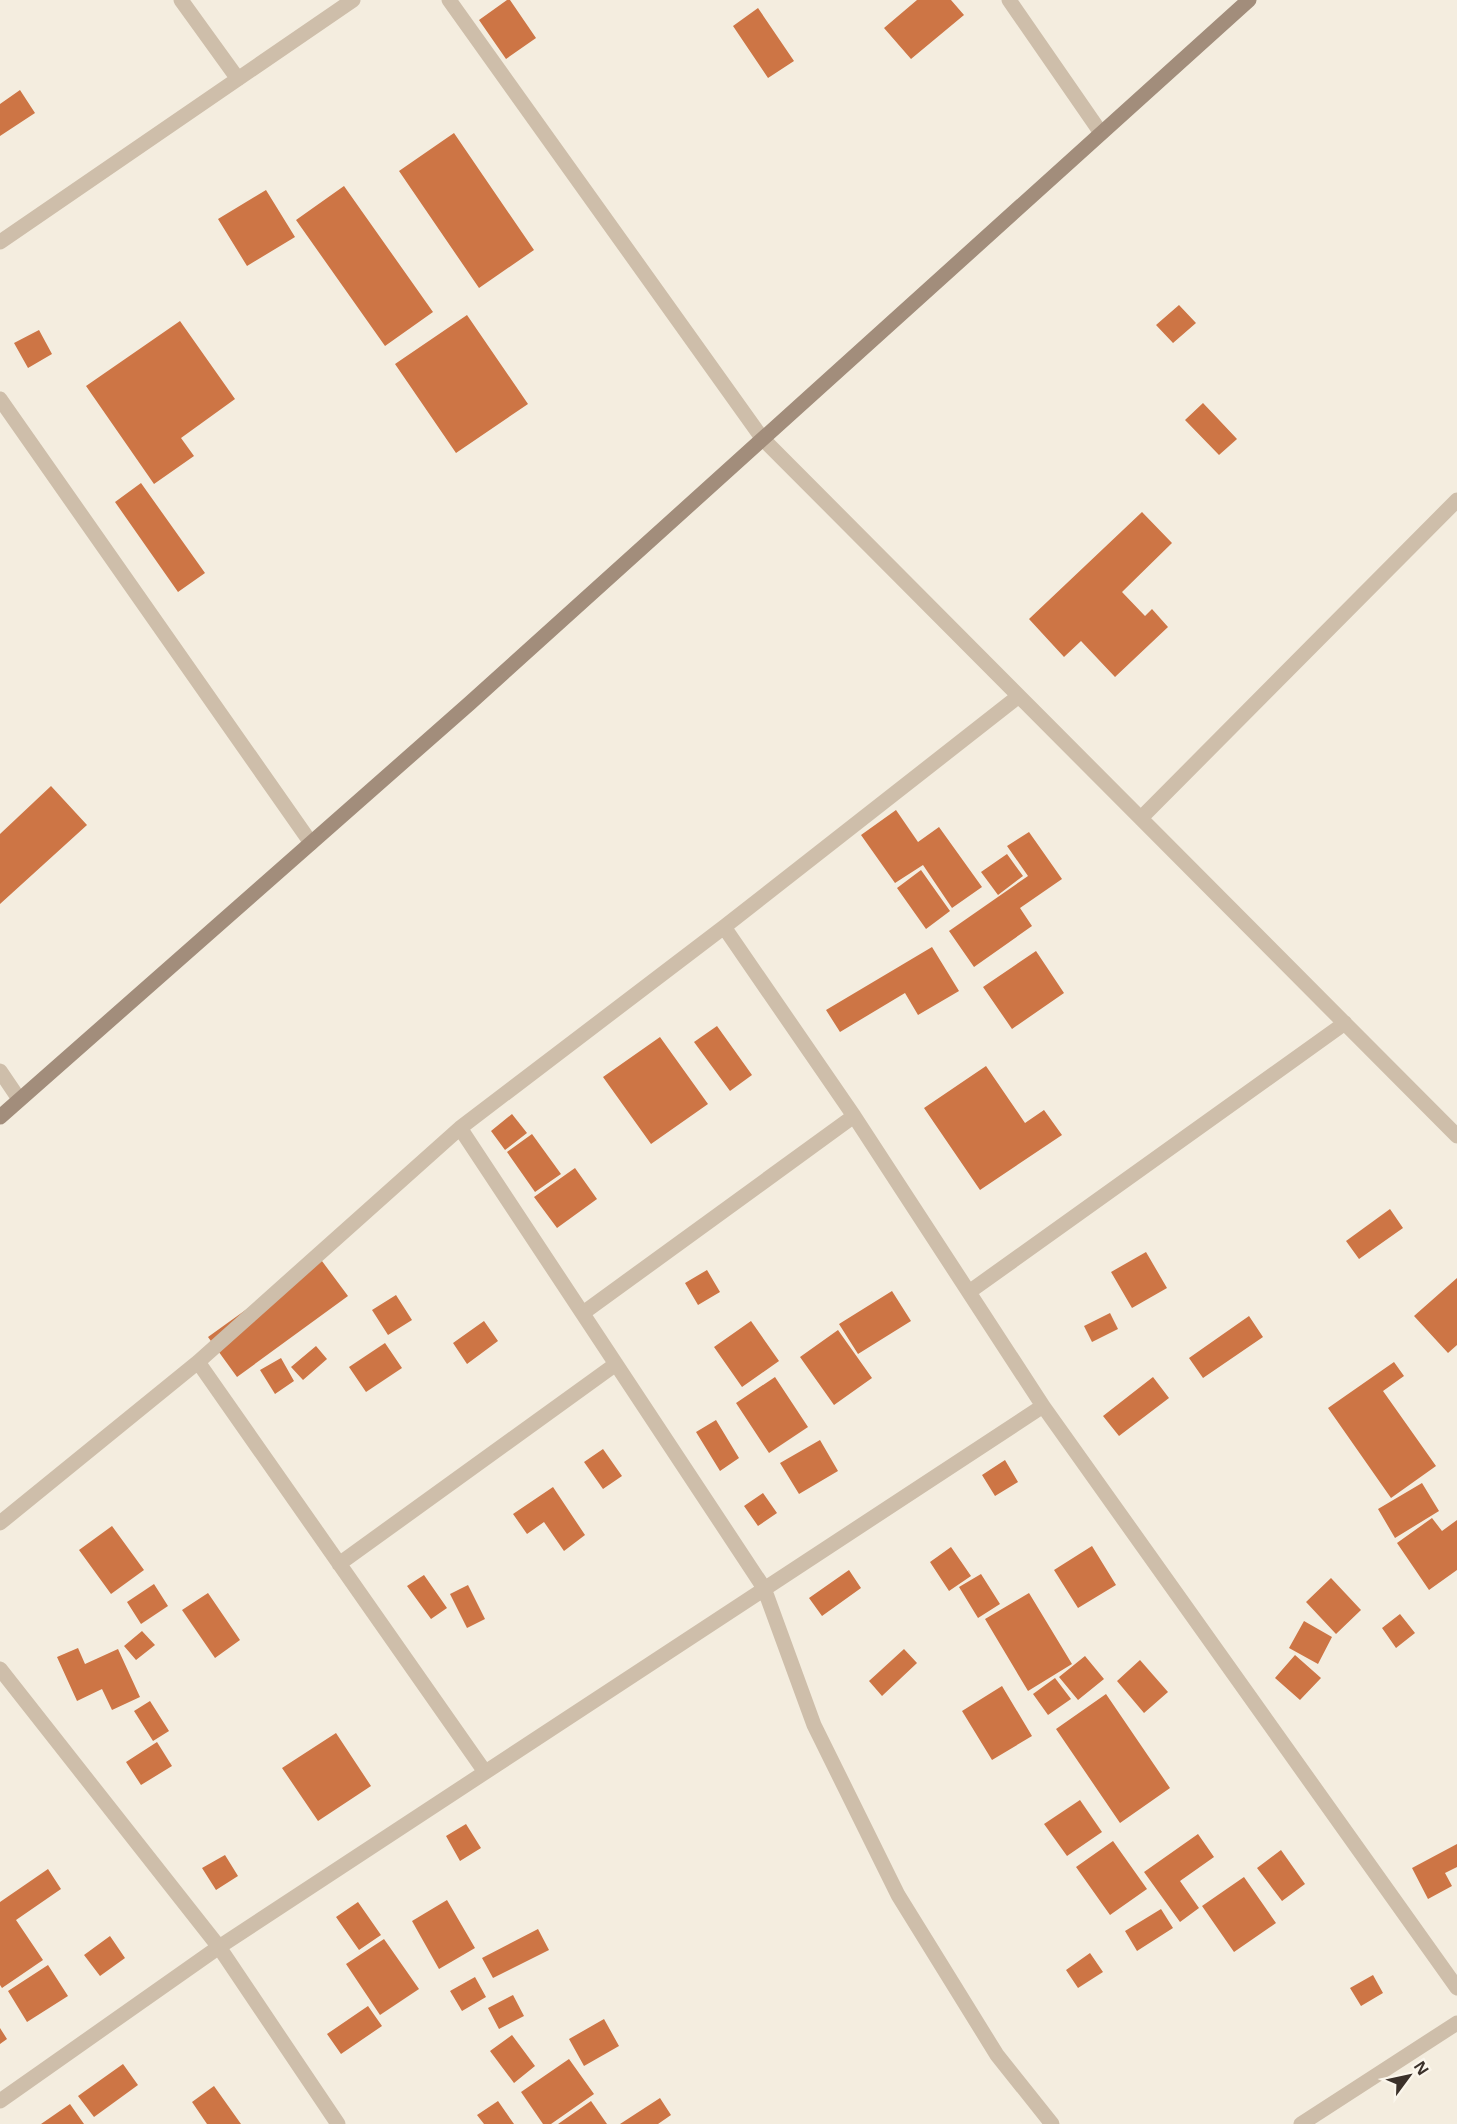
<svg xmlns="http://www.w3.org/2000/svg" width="1457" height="2124" font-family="'Noto Sans',sans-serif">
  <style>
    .building { fill: #cd7545 }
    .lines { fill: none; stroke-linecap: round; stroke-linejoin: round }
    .minor { stroke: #cebeaa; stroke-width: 15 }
    .secondary { stroke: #a28d7b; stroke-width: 15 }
  </style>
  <rect width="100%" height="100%" fill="#f4eddf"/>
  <!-- building -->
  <path class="building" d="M507 0H510L536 38 506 59 479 20Z
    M917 0H951L964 15 911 59 884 28Z
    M758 8 794 61 768 78 733 26Z
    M20 90 35 113 0 136V104Z
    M454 133 534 250 479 288 399 171Z
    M344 186 433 312 385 346 296 220Z
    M266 190 295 237 247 266 218 219Z
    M1179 305 1196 323 1173 343 1156 325Z
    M467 315 528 404 456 453 395 364Z
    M180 321 235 399 181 438 194 456 154 484 86 386Z
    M39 330 52 354 28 368 14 343Z
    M1203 403 1237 439 1219 455 1185 420Z
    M141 483 205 573 178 592 115 502Z
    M1142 512 1172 543 1122 592 1145 616 1152 609 1168 627 1115 677 1081 641 1064 657 1029 619Z
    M51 786 87 825 0 904V834Z
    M896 810 918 842 939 827 982 887 952 908 923 865 895 883 861 835Z
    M1029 832 1062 879 1020 908 1032 926 974 967 949 931 1028 876 1007 846Z
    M1007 854 1023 876 998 895 981 872Z
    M921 870 950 911 926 929 897 888Z
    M932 947 959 991 918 1015 905 993 840 1032 826 1010Z
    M1036 951 1064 993 1012 1029 983 987Z
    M717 1026 752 1075 730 1091 694 1042Z
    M660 1037 708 1104 651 1144 603 1077Z
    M986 1066 1025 1123 1044 1110 1062 1135 980 1190 924 1108Z
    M512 1114 527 1133 505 1150 491 1131Z
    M532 1134 561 1174 535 1192 507 1152Z
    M575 1168 597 1199 557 1228 534 1197Z
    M1390 1209 1403 1228 1359 1259 1346 1241Z
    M1146 1252 1167 1288 1132 1308 1111 1272Z
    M319 1257 348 1296 237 1377 208 1337Z
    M707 1270 720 1292 698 1305 685 1283Z
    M1457 1278V1345L1448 1353 1414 1316Z
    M892 1291 911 1321 858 1354 839 1324Z
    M396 1295 412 1320 388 1335 372 1310Z
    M1110 1313 1118 1329 1092 1342 1084 1326Z
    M1249 1316 1263 1337 1203 1378 1189 1358Z
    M484 1321 498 1341 467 1364 453 1343Z
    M751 1321 779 1361 742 1387 714 1347Z
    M838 1330 872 1378 834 1405 800 1357Z
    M385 1343 402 1368 366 1392 349 1367Z
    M316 1346 327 1359 303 1380 291 1367Z
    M281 1358 294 1381 275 1394 260 1370Z
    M1394 1362 1404 1376 1383 1391 1436 1466 1391 1498 1328 1408Z
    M775 1377 808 1427 769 1453 736 1403Z
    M1153 1377 1169 1398 1119 1436 1103 1416Z
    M716 1420 739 1458 720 1471 696 1432Z
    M820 1440 838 1471 799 1494 780 1463Z
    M603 1449 622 1476 603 1489 584 1462Z
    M1005 1460 1018 1482 995 1496 982 1475Z
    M1422 1483 1439 1511 1395 1538 1378 1509Z
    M553 1487 585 1535 564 1551 544 1522 527 1534 513 1514Z
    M763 1493 777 1513 758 1526 744 1506Z
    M1432 1518 1442 1531 1457 1520V1570L1429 1590 1397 1543Z
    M112 1526 144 1570 111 1594 79 1550Z
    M1092 1546 1116 1585 1078 1608 1054 1570Z
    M951 1547 971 1576 949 1591 930 1562Z
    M849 1570 861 1588 822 1616 809 1598Z
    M981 1574 1000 1604 978 1618 959 1587Z
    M424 1575 447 1608 431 1619 407 1586Z
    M1331 1578 1361 1610 1336 1634 1306 1602Z
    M154 1584 168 1606 141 1624 127 1602Z
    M468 1585 485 1619 467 1628 450 1594Z
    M208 1593 240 1640 215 1658 182 1610Z
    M1029 1593 1072 1664 1028 1691 985 1619Z
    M1400 1614 1415 1633 1396 1648 1382 1628Z
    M1304 1621 1332 1637 1318 1664 1289 1648Z
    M142 1631 155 1645 136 1660 124 1646Z
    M78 1648 85 1664 118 1649 140 1697 112 1710 102 1689 77 1701 57 1657Z
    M904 1649 917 1663 882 1696 869 1681Z
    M1295 1655 1321 1678 1300 1700 1275 1678Z
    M1085 1656 1104 1679 1078 1700 1059 1677Z
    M1140 1660 1168 1692 1144 1713 1117 1681Z
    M1055 1678 1071 1699 1048 1715 1033 1694Z
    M1002 1686 1032 1736 992 1760 962 1711Z
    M1106 1694 1170 1788 1120 1823 1056 1729Z
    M150 1701 169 1731 153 1741 134 1711Z
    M336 1733 371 1786 318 1821 282 1768Z
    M157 1742 172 1766 141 1785 126 1762Z
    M1080 1800 1102 1832 1067 1856 1044 1824Z
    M466 1824 481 1848 460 1861 446 1836Z
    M1198 1834 1214 1857 1180 1881 1199 1908 1180 1922 1144 1872Z
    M1113 1841 1147 1889 1110 1915 1076 1867Z
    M1457 1844V1867L1445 1873 1452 1886 1428 1899 1412 1868Z
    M1281 1850 1305 1884 1282 1901 1257 1868Z
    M225 1855 238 1876 216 1890 202 1868Z
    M48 1869 61 1889 16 1920 43 1960 2 1988 0 1985V1902Z
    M1244 1877 1276 1923 1234 1952 1202 1906Z
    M447 1900 475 1948 439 1969 412 1921Z
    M358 1902 381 1935 359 1950 336 1917Z
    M1161 1909 1173 1928 1137 1951 1125 1931Z
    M538 1929 549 1950 493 1978 482 1958Z
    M110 1936 125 1958 100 1976 84 1955Z
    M384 1939 419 1989 380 2015 346 1964Z
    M1090 1953 1103 1972 1078 1988 1066 1970Z
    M48 1965 68 1996 27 2022 8 1991Z
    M1373 1975 1383 1993 1361 2006 1350 1988Z
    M475 1977 486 1997 462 2011 450 1991Z
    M513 1995 524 2016 499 2029 488 2008Z
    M368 2006 382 2026 341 2054 327 2034Z
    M604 2019 619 2046 584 2066 569 2039Z
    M0 2028 7 2039 0 2044Z
    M512 2035 535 2066 514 2083 490 2051Z
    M569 2059 594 2094 551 2124H543L521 2092Z
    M123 2064 138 2085 94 2117 78 2096Z
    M214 2086 241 2124H207L192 2102Z
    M660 2098 671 2115 658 2124H620Z
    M498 2101 514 2124H484L477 2115Z
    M591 2101 607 2124H558Z
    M70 2104 84 2124H41Z"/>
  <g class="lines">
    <!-- minor -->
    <path class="minor" d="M181 0 238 79
      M449 0 762 438 1457 1136
      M1009 0 1101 133
      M0 242 353 0
      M0 399 311 843
      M1141 818 1457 500
      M724 927 854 1116 1043 1406 1457 1988
      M0 1071 19 1099
      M460 1128 764 1588 814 1725 898 1895 997 2055 1052 2124
      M969 1292 1345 1023
      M583 1313 854 1116
      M198 1362 485 1772
      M0 1523 198 1362 460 1128 724 927 1019 696
      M339 1564 616 1364
      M0 1669 219 1947 338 2124
      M0 2101 219 1947 1043 1406
      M1301 2124 1457 2023"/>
    <!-- secondary -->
    <path class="secondary" d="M0 1117 470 703 1249 0"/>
  </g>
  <!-- north arrow -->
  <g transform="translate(1409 2076) rotate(57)" stroke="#fbf6ec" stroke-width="4.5" paint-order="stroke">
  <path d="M0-4.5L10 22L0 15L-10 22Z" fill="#3b312a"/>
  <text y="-9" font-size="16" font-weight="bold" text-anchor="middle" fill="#3b312a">N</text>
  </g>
</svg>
